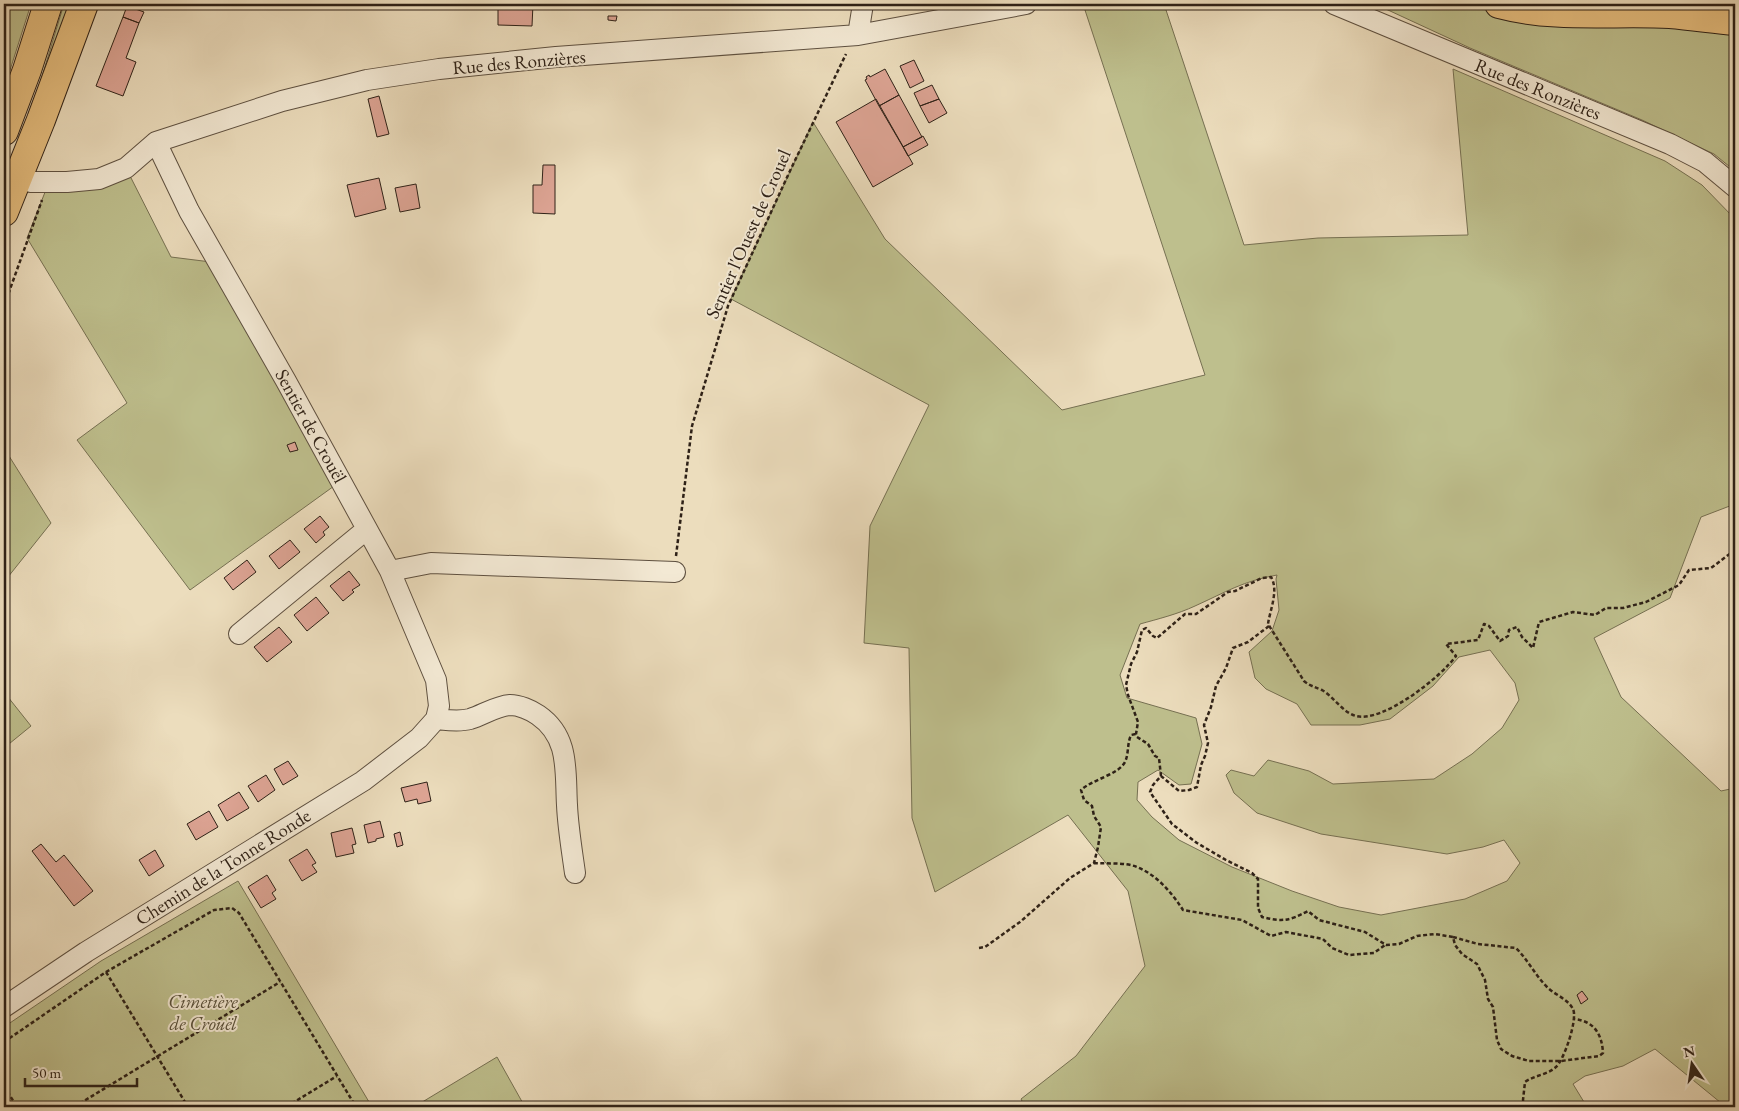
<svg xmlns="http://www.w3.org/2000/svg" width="1739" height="1111" font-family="'EB Garamond',serif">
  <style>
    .green { fill: #bebf8d; stroke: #767052; fill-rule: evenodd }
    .building { fill: #dda494; stroke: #2e2117 }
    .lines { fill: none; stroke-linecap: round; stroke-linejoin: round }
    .minor-casing { stroke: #5e5040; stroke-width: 22 }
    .highway-casing { stroke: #2e2117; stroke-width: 30 }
    .path { stroke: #2e2117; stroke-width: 2.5; stroke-dasharray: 4 2.5; stroke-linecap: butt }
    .minor { stroke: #f3e9d4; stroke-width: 20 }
    .highway { stroke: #e6be7e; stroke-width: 28 }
    .labels { text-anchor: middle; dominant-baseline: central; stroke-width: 4; stroke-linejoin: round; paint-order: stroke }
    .street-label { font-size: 19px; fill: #2e2117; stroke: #f3e9d4 }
    .park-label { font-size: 19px; font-style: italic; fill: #59503a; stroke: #f3e9d4 }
  </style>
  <rect width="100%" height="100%" fill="#ecddbd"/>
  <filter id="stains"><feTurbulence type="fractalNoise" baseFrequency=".004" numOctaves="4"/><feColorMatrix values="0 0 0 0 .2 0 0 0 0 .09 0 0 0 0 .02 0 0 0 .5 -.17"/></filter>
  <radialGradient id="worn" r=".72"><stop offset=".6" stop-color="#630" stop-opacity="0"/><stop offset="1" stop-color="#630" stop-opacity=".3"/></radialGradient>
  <!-- green -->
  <path class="green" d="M4 4H31L4 89Z
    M64 4H75L29 119Z
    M1083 4H1164L1244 245 1318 238 1468 235 1453 69 1665 161 1702 185 1735 219V504L1701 517 1670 598 1594 638 1621 697 1721 791 1735 788V1107H1726L1655 1049 1623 1066 1585 1076 1573 1084 1587 1107H1025L1021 1099 1076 1056 1145 966 1128 891 1068 815 935 892 912 818 909 648 864 643 870 526 929 405 731 299 813 122 885 239 1062 410 1205 375ZM1277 575 1276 579 1279 610 1272 631 1249 652 1255 678 1266 689 1297 704 1311 725H1360L1390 719 1433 686 1459 657 1490 650 1515 683 1519 700 1502 728 1472 754 1434 779 1333 784 1309 771 1268 760 1254 776 1231 770 1226 775 1234 793 1257 813 1321 834 1447 854 1483 847 1504 840 1520 863 1507 881 1465 899 1381 915 1339 907 1292 891 1232 867 1179 840 1152 817 1137 800 1138 782 1158 770 1179 785 1191 784 1202 744 1196 718 1127 698 1120 675 1140 624C1158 619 1178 614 1195 606 1226 592 1243 581 1277 575Z
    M1375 4H1667L1735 22V171L1714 154 1642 120 1470 48Z
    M126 168 171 257 219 263 341 481 190 590 77 440 127 403 27 238 49 182Z
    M4 448 51 523 4 582Z
    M4 692 31 726 4 748Z
    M238 881 372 1107H4V1027L101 961Z
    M497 1057 525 1107H414Z"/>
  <!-- building -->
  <path class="building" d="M376 4H423V6Z
    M498 4H533L532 26 498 25Z
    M751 4H807V6H751Z
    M127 6 144 12 139 23 123 17Z
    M608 16H617L616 21 608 20Z
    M123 17 139 23 126 58 136 62 123 96 96 86Z
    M914 60 924 81 910 88 900 66Z
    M885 69 899 95 879 106 865 80 867 79 866 77 869 75 870 77Z
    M932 85 939 99 920 106 914 93Z
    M899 95 922 137 903 147 879 106Z
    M379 96 389 134 377 137 368 99Z
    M876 99 913 164 873 187 836 122Z
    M939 99 947 113 929 123 920 106Z
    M923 136 928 145 908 156 903 147Z
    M543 165H555V214L533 213V185H542Z
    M379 178 386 209 355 217 347 185Z
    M416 184 420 208 400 212 395 188Z
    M295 442 298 450 290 452 287 445Z
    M320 516 329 527 323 532 325 535 316 543 304 529Z
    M290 540 300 552 279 569 269 556Z
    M247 560 256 572 233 590 224 578Z
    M349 571 360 585 352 590 354 592 343 601 330 586Z
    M316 597 329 613 307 631 294 615Z
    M279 627 292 642 267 662 254 647Z
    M288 761 298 776 283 785 274 769Z
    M266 775 275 790 258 802 248 786Z
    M427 782 431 801 418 804 417 799 405 802 401 788Z
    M239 792 249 808 227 821 218 805Z
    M209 811 218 827 196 840 187 824Z
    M380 821 384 837 376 839V841L368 843 364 825Z
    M352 828 356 844 352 845 354 853 336 857 331 833Z
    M400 832 403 845 397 847 394 834Z
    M41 844 56 862 64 855 93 891 74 906 32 851Z
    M307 849 316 863 312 865 317 872 302 881 289 860Z
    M155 850 164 866 149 876 139 860Z
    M267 875 276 890 272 893 276 899 261 908 248 887Z
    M1582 991 1588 999 1581 1004 1577 995Z"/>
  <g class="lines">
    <defs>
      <path id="minor" d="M1334 4 1670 144 1705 162 1735 187
        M858 35 863 4
        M30 182H67L99 179 126 168 156 142 282 101 367 80 439 69 556 57 858 35 1026 4
        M390 571 431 563 675 572
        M239 634 367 529
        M436 719C447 720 459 722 470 719 483 715 496 706 510 705 519 705 531 710 538 715 570 737 565 771 567 805 568 828 572 851 575 873
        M4 1007 86 952 363 781 419 738 436 719 439 706 436 680 390 571 286 381 189 211 156 142"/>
      <path id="highway" d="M1499 4C1555 19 1613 11 1670 14 1692 16 1714 19 1735 21
        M4 131 27 70 48 4
        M4 212 41 120 84 4"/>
    </defs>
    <!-- minor casing -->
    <use href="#minor" class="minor-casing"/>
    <!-- highway casing -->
    <use href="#highway" class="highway-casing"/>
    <!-- path -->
    <path class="path" d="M4 306 42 200
      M676 556 692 426 728 306 789 173 846 54
      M1269 626 1248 642 1233 648 1226 668 1216 686 1211 707 1204 725 1208 743 1205 756 1201 765 1197 787 1189 790 1179 791 1161 776 1153 785 1150 792 1172 824 1197 843 1226 860 1252 873 1258 879V908L1262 917C1283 922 1289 921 1308 911L1319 920 1365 932 1386 945 1399 944 1417 936 1435 934 1453 937 1455 945 1462 954 1477 964 1485 980 1488 999 1493 1007 1497 1040 1501 1049 1512 1056 1529 1061H1561L1599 1056 1603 1053C1602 1034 1594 1021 1574 1019
      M1161 776 1159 758 1155 756 1148 744 1137 737 1136 734 1138 722 1128 695 1126 685 1131 664 1137 652 1142 630 1146 628 1153 636 1157 638 1185 614H1196L1228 592 1235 591 1262 578 1271 577C1279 590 1270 610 1268 624L1304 681C1310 686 1315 687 1322 690 1334 697 1342 712 1356 716 1383 723 1441 677 1456 656L1446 644 1478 640 1484 624 1489 626 1500 641 1508 636 1509 630 1517 627 1522 637 1533 648 1539 622 1573 612 1595 615 1606 608H1623L1646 602 1679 585 1689 570 1711 568 1735 550
      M1094 863C1108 864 1125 862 1137 867 1157 875 1172 893 1183 910L1242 920 1271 936 1286 932 1323 939 1332 948 1349 955 1374 953 1385 945
      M1453 937 1478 944 1516 948C1528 960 1535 975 1547 987 1555 995 1568 999 1573 1009 1578 1019 1564 1060 1556 1067 1547 1075 1535 1075 1525 1082L1523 1100 1526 1107
      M979 948 985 947 1020 922 1070 878 1094 863 1098 847 1101 827 1094 816 1092 806 1084 800 1081 790C1093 779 1118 775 1125 762 1129 753 1127 744 1131 735L1136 734
      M106 972 188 1107
      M4 1042 106 972 214 910 232 908 239 913 356 1107
      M4 1086 17 1107
      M74 1107 280 982
      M286 1107 337 1076"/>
    <!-- minor -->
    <use href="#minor" class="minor"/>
    <!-- highway -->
    <use href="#highway" class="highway"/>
  </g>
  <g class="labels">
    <!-- street labels -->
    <g class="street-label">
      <text transform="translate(519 62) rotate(-5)">Rue des Ronzières</text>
      <text transform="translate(1538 89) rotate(22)">Rue des Ronzières</text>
      <text transform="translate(748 234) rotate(-66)">Sentier l'Ouest de Crouel</text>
      <text transform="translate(311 426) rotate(61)">Sentier de Crouël</text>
      <text transform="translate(223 867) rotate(-32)">Chemin de la Tonne Ronde</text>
    </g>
    <!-- park labels -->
    <g class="park-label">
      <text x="203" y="1001">Cimetière<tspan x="203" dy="22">de Crouël</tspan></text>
    </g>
  </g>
  <!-- margin -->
  <rect width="1739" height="1111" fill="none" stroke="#ecddbd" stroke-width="20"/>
  <rect x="5" y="5" width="1729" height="1101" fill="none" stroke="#2e2117" stroke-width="2.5"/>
  <rect x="10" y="10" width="1719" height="1091" fill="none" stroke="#2e2117"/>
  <!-- north arrow -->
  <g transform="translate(1692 1064) rotate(347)" stroke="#f3e9d4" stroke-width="4" paint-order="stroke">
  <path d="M0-4L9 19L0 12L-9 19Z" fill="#2e2117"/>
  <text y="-8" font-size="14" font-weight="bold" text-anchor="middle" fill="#2e2117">N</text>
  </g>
  <!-- scale -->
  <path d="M25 1078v8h112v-8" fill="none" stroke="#2e2117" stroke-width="2.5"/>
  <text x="32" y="1078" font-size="15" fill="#2e2117" stroke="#f3e9d4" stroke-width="4" paint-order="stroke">50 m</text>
  <rect width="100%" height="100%" filter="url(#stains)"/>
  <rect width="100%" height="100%" fill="url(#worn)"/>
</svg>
